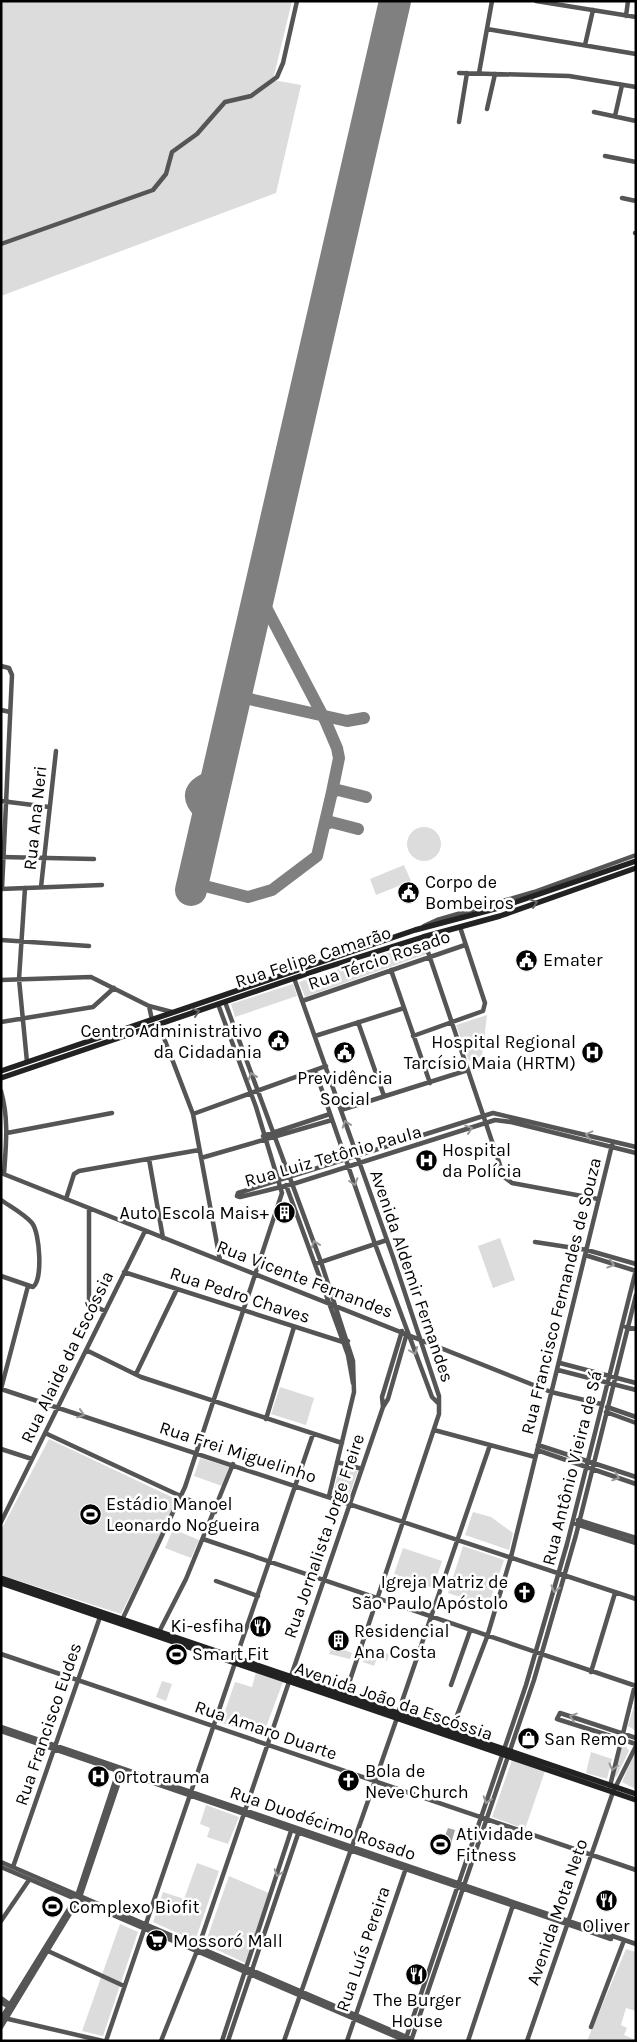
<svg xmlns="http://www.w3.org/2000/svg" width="637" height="2042" font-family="Karla,sans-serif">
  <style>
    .green { fill: #dcdcdc }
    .water { fill: #a3a3a3 }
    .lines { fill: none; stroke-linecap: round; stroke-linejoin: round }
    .taxiway { stroke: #808080; stroke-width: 12 }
    .runway { stroke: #808080; stroke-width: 32 }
    .minor { stroke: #555; stroke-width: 4.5 }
    .secondary { stroke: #222; stroke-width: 5.5 }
    .oneway { stroke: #646464 }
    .oneway2 { stroke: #999 }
    .labels { text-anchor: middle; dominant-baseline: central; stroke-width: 5; stroke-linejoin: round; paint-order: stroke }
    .street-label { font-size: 18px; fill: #000; stroke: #fff }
    .poi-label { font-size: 18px; fill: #000; stroke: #fff; text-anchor: start }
  </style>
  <rect width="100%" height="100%" fill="#fff"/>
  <!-- green -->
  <path class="green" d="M1 1H292L273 80 301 85 276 193 1 296Z
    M407 844a17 17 0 1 1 34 0a17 17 0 1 1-34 0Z
    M404 865 411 881 376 895 370 879Z
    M423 942 427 954 305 997 299 982Z
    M293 984 297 996 235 1017 231 1004Z
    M487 1015 482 1056 469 1061 456 1025Z
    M500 1238 515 1280 493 1288 478 1246Z
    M280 1387 314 1398 306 1425 271 1414Z
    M49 1439 178 1500 121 1614 1 1575V1530Z
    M200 1458 229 1467 222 1486 194 1476Z
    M340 1466 358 1471 348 1499 333 1493Z
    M473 1512 491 1517 513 1533 509 1550 465 1535Z
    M173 1529 199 1540 191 1558 165 1548Z
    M463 1546 504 1560 488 1606 448 1593Z
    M403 1548 442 1561 433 1588 394 1574Z
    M332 1645 352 1653 350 1659 329 1654Z
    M376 1651 389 1654 387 1661 377 1658 374 1666 363 1662 366 1652 374 1654Z
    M256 1672 283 1682 263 1735 221 1723 235 1682 252 1687Z
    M162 1681 172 1684 166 1701 156 1697Z
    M636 1699V1731L628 1726Z
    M626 1746 629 1751 616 1777 614 1776 622 1747Z
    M636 1750V1789L622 1782Z
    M591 1752 612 1759 607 1779 586 1773Z
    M512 1760 545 1771 525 1829 492 1817Z
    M206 1805 239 1817 228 1844 207 1837 210 1828 200 1824Z
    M197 1863 219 1871 195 1941 153 1922 163 1892 184 1899Z
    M229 1876 269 1893 245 1963 205 1944Z
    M120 1924 138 1932 103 2036 82 2031Z
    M626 1949 636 1952V2011L626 2008 621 2025 627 2028 624 2035 636 2040 587 2041Z"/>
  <!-- water -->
  <path class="water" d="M448 1828 455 1830 451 1844 443 1841Z"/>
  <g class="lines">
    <!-- taxiway -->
    <path class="taxiway" d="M238 686 245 698 347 721 364 718
      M234 704 245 698
      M332 792 338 790 366 797
      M207 819C198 812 184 799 195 786 198 782 204 780 208 777 214 772 218 764 222 757
      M325 825 331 822 358 829
      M193 883 248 897 272 890 317 856 332 792 339 758 337 748 325 720 259 594"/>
    <!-- runway -->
    <path class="runway" d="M191 890 395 1"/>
    <!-- minor -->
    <path class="minor" d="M536 1 636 17
      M626 16 628 1
      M487 29 636 54
      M585 45 593 10
      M459 73 569 76 636 87
      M479 73 492 1
      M487 109 495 74
      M594 112 636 121
      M615 116 622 85
      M459 122 467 73
      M605 156 636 162
      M622 198 636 201
      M635 233H636
      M1 244 153 190 166 174 172 152 197 134 225 102 251 96 277 77 283 63 297 1
      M1 666 9 668 12 675 2 889
      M1 710 10 712
      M1 801 49 807
      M1 857 94 859
      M41 887 56 751
      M25 888 19 979 27 1062
      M1 889 102 885
      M424 926 437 920 534 892 636 855
      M423 937 504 1177 512 1183 598 1199
      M1 940 89 946
      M391 970 430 1083
      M294 978 393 1257 439 1396V1414L345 1695
      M1 980 91 977 149 1006 172 1012
      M302 1001 465 945
      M225 1002 321 1262 353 1361 354 1392 329 1496
      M149 1006 152 1020
      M1 1022 93 1007 114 988
      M358 1022 384 1096
      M159 1025 193 1114 220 1260
      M315 1036 404 1008
      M413 1036 483 1011 485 1003 460 927
      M315 1070 375 1244 432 1397 438 1403
      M1 1091C9 1119 6 1145 4 1174
      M341 1110 468 1070
      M193 1114 326 1066
      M7 1133 112 1113
      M263 1136 330 1114
      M636 1147 493 1113 238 1193 237 1196 240 1197 293 1184 495 1120 511 1122 636 1153
      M201 1158 332 1120
      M149 1159 163 1238
      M1 1173 551 1392 601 1404
      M286 1185 348 1355 353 1383
      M66 1199 74 1174 79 1171 199 1150
      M1 1200C11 1207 24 1214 32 1223 40 1233 43 1280 33 1287L1 1276
      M89 1208V1300L92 1305 105 1311
      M535 1242 587 1250 636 1264
      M585 1255 636 1271
      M315 1264 387 1240
      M124 1272 343 1342 348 1341
      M28 1286 1 1389 636 1599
      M626 1327 636 1329
      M86 1350 141 1377 342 1443
      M560 1363 636 1383
      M558 1370 636 1390
      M136 1374 177 1289
      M383 1407 382 1397 402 1331
      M607 1407 636 1417
      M606 1412 636 1423
      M266 1419 294 1327
      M434 1430 535 1457
      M45 1433 215 1512
      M538 1445 636 1477
      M1 1449 32 1459
      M537 1450 636 1484
      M337 1462 362 1469
      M578 1520 636 1538
      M1 1522 145 1231
      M576 1524 636 1543
      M203 1539 636 1686
      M216 1581 258 1596
      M122 1620 185 1487 282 1193 256 1107 218 1004
      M159 1632 186 1579 233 1464
      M1 1654 636 1870
      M236 1658 313 1434
      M591 1672 615 1593
      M451 1685 470 1631
      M398 1713 490 1445
      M1 1727 636 1944
      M1 1731 611 1939
      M451 1731 487 1637 511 1557 612 1145
      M636 1738 560 1713 557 1719 636 1744
      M610 1786 635 1685
      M1 1862 409 2038
      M1 1867 406 2041
      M13 1867 100 1617
      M1 1921 29 1880
      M48 1951 124 1986
      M1 1998 12 2006
      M1 2002 10 2008
      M4 2018 103 2041
      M1 2019 77 1896 119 1769
      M1 2027 80 1897 123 1770
      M591 2027 623 1943
      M106 2041 235 1663
      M161 2041 197 1951 383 1407 388 1399 407 1333
      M222 2041 292 1828
      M228 2041 299 1831
      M284 2041 397 1718
      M347 2041 406 1868
      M405 2041 526 1685 567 1544 636 1270
      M411 2041 534 1680 576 1535 636 1295
      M468 2041 513 1905
      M527 2041 613 1792 636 1746"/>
    <!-- secondary -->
    <path class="secondary" d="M1 1071 415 930 498 908 636 861
      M1 1078 321 969 423 937 500 916 636 868
      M1 1578 636 1794
      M1 1583 636 1800"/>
  </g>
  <!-- one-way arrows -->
  <defs><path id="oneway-chevron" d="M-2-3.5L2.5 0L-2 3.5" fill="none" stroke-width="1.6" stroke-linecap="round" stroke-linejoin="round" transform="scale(1.25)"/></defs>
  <g class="oneway">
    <use href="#oneway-chevron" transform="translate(534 903) rotate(-19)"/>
    <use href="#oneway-chevron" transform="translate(196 1012) rotate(-19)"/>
  </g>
  <g class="oneway2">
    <use href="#oneway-chevron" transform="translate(252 1076) rotate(-110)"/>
    <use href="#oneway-chevron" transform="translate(346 1124) rotate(-109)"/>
    <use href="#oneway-chevron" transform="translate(469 1129) rotate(-18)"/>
    <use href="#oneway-chevron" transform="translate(589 1135) rotate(-166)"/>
    <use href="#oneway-chevron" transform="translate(354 1182) rotate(72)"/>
    <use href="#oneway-chevron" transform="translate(315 1244) rotate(-110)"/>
    <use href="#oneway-chevron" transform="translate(611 1264) rotate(16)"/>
    <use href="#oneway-chevron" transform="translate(414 1351) rotate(68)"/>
    <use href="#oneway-chevron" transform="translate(81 1414) rotate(18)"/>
    <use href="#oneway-chevron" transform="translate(616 1477) rotate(19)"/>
    <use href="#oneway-chevron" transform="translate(555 1589) rotate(106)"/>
    <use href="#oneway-chevron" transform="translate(573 1717) rotate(-162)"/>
    <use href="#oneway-chevron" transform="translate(613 1767) rotate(105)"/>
    <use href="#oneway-chevron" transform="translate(487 1800) rotate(109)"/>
    <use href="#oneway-chevron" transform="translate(278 1873) rotate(108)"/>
  </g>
  <!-- icons -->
  <defs>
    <symbol id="civic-disc" viewBox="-11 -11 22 22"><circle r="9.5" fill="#000" stroke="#fff"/><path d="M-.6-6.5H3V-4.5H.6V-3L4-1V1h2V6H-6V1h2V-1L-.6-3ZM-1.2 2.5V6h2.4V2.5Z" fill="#fff"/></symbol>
    <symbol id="hospital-disc" viewBox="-11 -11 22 22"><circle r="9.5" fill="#000" stroke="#fff"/><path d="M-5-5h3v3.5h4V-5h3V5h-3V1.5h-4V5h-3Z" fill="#fff"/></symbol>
    <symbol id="building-disc" viewBox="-11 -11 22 22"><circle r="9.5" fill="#000" stroke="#fff"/><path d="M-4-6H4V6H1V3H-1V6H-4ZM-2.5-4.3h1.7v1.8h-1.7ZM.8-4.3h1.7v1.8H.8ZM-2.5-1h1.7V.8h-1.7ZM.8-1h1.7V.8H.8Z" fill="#fff"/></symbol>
    <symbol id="stadium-disc" viewBox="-11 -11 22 22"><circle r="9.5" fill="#000" stroke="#fff"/><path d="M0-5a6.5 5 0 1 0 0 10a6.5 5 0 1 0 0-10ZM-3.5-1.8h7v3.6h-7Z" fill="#fff"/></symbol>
    <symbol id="church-disc" viewBox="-11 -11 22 22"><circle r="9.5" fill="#000" stroke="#fff"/><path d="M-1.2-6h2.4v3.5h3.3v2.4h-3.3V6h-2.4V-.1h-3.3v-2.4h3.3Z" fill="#fff"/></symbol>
    <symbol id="restaurant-disc" viewBox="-11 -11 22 22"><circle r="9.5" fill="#000" stroke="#fff"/><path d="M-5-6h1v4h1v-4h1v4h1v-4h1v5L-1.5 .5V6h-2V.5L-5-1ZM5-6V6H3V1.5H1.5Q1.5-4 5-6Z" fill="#fff"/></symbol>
    <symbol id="shop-disc" viewBox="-11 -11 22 22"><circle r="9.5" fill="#000" stroke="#fff"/><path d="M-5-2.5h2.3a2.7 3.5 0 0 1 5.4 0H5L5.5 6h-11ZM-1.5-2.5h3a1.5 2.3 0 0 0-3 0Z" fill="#fff"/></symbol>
    <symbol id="supermarket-disc" viewBox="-11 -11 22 22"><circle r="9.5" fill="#000" stroke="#fff"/><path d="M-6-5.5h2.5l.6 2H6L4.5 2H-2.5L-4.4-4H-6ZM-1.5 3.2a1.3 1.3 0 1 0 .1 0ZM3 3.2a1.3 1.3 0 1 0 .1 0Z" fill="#fff"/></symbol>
  </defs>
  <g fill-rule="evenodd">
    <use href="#civic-disc" x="396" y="880" width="25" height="25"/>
    <use href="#civic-disc" x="514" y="948" width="25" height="25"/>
    <use href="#civic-disc" x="266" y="1028" width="25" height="25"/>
    <use href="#hospital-disc" x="580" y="1040" width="25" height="25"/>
    <use href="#civic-disc" x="332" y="1040" width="25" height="25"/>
    <use href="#hospital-disc" x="414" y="1148" width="25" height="25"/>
    <use href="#building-disc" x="272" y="1200" width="25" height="25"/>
    <use href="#stadium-disc" x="78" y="1502" width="25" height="25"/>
    <use href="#church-disc" x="512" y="1580" width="25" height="25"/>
    <use href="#restaurant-disc" x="248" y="1614" width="25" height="25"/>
    <use href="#building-disc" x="326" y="1628" width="25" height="25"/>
    <use href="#stadium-disc" x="164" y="1642" width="25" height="25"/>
    <use href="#shop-disc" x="516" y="1726" width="25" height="25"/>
    <use href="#hospital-disc" x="86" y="1764" width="25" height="25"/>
    <use href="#church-disc" x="336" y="1768" width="25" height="25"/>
    <use href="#stadium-disc" x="428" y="1832" width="25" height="25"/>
    <use href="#restaurant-disc" x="594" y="1888" width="25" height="25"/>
    <use href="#stadium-disc" x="40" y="1894" width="25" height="25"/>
    <use href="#supermarket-disc" x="144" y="1928" width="25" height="25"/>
    <use href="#restaurant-disc" x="404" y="1962" width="25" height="25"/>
  </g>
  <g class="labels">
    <!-- street labels -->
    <g class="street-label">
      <text transform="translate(35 818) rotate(-84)">Rua Ana Neri</text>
      <text transform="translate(313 957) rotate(-18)">Rua Felipe Camarão</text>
      <text transform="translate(379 960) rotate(-19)">Rua Tércio Rosado</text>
      <text transform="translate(333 1156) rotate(-16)">Rua Luiz Tetônio Paula</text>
      <text transform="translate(412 1276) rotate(71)">Avenida Aldemir Fernandes</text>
      <text transform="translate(305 1279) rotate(21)">Rua Vicente Fernandes</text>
      <text transform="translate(240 1295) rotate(18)">Rua Pedro Chaves</text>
      <text transform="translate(561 1296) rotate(-76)">Rua Francisco Fernandes de Souza</text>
      <text transform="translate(67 1357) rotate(-64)">Rua Alaide da Escóssia</text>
      <text transform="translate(238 1452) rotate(18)">Rua Frei Miguelinho</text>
      <text transform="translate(572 1468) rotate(-76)">Rua Antônio Vieira de Sá</text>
      <text transform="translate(324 1536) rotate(-71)">Rua Jornalista Jorge Freire</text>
      <text transform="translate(394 1701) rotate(19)">Avenida João da Escóssia</text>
      <text transform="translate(48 1724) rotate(-71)">Rua Francisco Eudes</text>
      <text transform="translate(266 1730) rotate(19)">Rua Amaro Duarte</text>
      <text transform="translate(323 1823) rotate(19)">Rua Duodécimo Rosado</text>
      <text transform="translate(557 1912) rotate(-71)">Avenida Mota Neto</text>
      <text transform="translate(363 1949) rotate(-71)">Rua Luís Pereira</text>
    </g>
    <!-- poi labels -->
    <g class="poi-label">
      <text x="425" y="882">Corpo de<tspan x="425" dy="21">Bombeiros</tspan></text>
      <text x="543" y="960">Emater</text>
      <text x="262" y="1031" text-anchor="end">Centro Administrativo<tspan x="262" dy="21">da Cidadania</tspan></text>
      <text x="576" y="1042" text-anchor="end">Hospital Regional<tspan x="576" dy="21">Tarcísio Maia (HRTM)</tspan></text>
      <text x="345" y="1078" text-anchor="middle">Previdência<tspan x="345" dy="21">Social</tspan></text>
      <text x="442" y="1150">Hospital<tspan x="442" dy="21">da Polícia</tspan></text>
      <text x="269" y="1213" text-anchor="end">Auto Escola Mais+</text>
      <text x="106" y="1504">Estádio Manoel<tspan x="106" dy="21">Leonardo Nogueira</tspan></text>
      <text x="508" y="1582" text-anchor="end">Igreja Matriz de<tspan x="508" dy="21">São Paulo Apóstolo</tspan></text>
      <text x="244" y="1626" text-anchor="end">Ki-esfiha</text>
      <text x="354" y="1631">Residencial<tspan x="354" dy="21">Ana Costa</tspan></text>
      <text x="192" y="1654">Smart Fit</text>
      <text x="544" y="1739">San Remo</text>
      <text x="365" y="1771">Bola de<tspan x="365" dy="21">Neve Church</tspan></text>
      <text x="114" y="1777">Ortotrauma</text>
      <text x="456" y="1834">Atividade<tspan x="456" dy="21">Fitness</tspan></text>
      <text x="69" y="1907">Complexo Biofit</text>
      <text x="606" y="1926" text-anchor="middle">Oliver</text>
      <text x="173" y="1941">Mossoró Mall</text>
      <text x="417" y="2000" text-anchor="middle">The Burger<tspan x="417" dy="21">House</tspan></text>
    </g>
  </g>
  <!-- border -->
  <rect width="637" height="2042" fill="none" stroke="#000000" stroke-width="5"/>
</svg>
